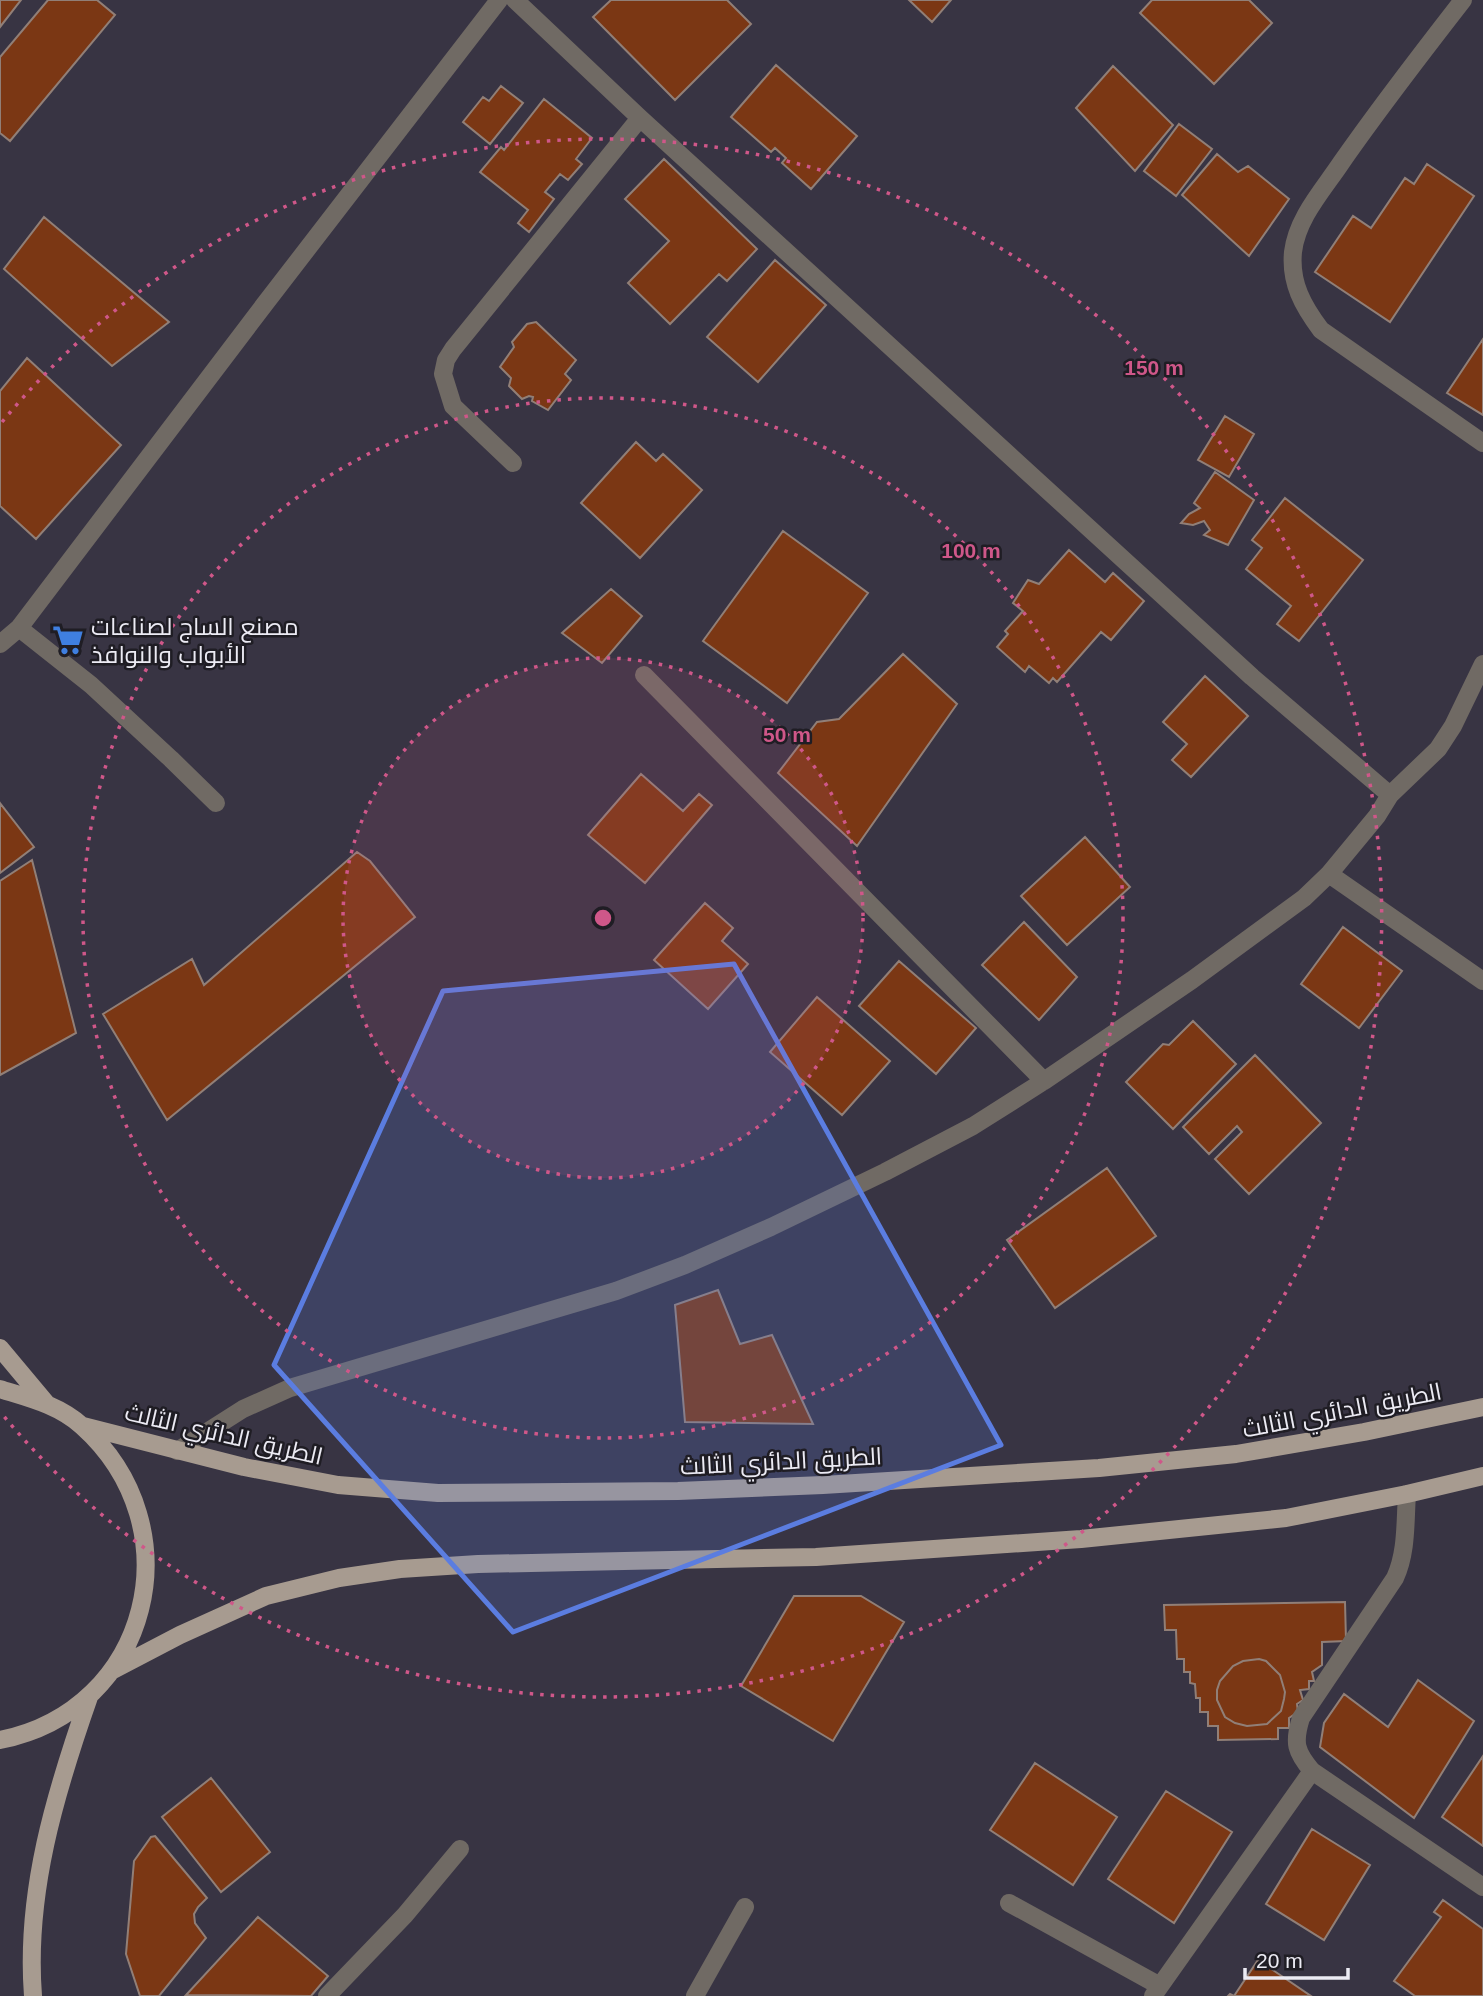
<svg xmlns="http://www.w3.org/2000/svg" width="1483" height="1996" font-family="Arial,Cairo,sans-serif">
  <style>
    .building { fill: #7b3714; stroke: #917f77; stroke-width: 2 }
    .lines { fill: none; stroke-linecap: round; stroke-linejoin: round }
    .minor { stroke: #706a64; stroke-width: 18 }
    .major { stroke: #a79b90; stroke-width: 18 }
    .marked { fill: #5b7de0; fill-opacity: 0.2; stroke: #5b7de0; stroke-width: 5; stroke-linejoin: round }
    .ring { fill: none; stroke: #cf5789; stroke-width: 3.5; stroke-dasharray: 3.5 7 }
    .labels { text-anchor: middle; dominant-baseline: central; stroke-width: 5; stroke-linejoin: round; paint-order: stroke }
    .poi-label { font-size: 24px; fill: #ecebf4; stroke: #1f1d24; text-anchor: start }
    .street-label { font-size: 24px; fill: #ecebf4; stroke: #1f1d24 }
    .centre { fill: #cf5789; stroke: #1f1d24; stroke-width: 3.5 }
    .ring-label { font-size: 21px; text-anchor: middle; font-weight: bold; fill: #cf5789; stroke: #1f1d24; stroke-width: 5; stroke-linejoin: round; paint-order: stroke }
  </style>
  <rect width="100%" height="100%" fill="#383443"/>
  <!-- building -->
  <path class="building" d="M0 0H21L0 27Z
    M48 0H97L115 15 10 141 0 133V57Z
    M611 0H727L751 24 675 100 593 17Z
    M909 0H951L932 22Z
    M1152 0H1249L1272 23 1214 84 1140 13Z
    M776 65 857 136 811 189 782 163 786 158 775 148 771 152 731 117Z
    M1113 66 1173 125 1135 171 1076 108Z
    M501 86 523 103 490 144 463 122 483 97 489 101Z
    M544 99 592 138 576 159 582 164 568 180 560 174 545 192 554 199 529 232 518 223 528 210 480 172 501 147 504 150Z
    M1179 124 1212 149 1176 196 1144 171Z
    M1217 154 1238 172 1248 166 1289 199 1249 256 1182 195Z
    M664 159 757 249 727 281 719 274 670 324 628 283 669 241 625 199Z
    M1427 164 1474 196 1390 322 1315 272 1353 216 1371 228 1405 178 1414 184Z
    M44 217 169 322 112 366 4 269Z
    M775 260 826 305 758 382 707 337Z
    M536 322 576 360 565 374 571 380 548 410 532 401 533 397 529 396 522 399 509 386 511 378 500 367 514 347 512 342 527 324Z
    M1483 339V415L1447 393Z
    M27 358 121 445 36 539 0 506V391Z
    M1225 416 1254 434 1229 477 1198 460Z
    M636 442 656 461 663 454 702 490 640 558 581 503Z
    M1215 472 1254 500 1228 545 1204 535 1210 530 1204 521 1193 525 1181 523 1189 514 1200 508 1194 503Z
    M1285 498 1363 560 1299 641 1277 624 1291 606 1246 569 1262 548 1252 540Z
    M783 531 868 593 787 703 703 641Z
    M1069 550 1105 582 1113 573 1144 601 1111 640 1101 632 1057 682 1053 678 1049 683 1029 666 1025 672 997 647 1008 634 1005 631 1023 611 1013 603 1028 580 1039 584Z
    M611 589 642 616 602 663 562 633Z
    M903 654 957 704 857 846 778 773 817 722 839 719Z
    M1205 676 1248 716 1191 777 1172 760 1187 744 1163 722Z
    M641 774 683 811 699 794 712 805 645 883 588 835Z
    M0 803 34 847 0 873Z
    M1085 837 1130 887 1067 945 1021 896Z
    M357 852 370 861 415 917 167 1120 103 1014 192 959 204 985Z
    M32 860 76 1033 0 1075V881Z
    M705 903 733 928 722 941 748 964 708 1009 654 960Z
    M1024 922 1077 977 1039 1020 982 965Z
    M1343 927 1402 971 1359 1028 1301 984Z
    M899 961 976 1028 936 1074 859 1006Z
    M817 997 890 1061 842 1115 770 1052Z
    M1193 1021 1236 1064 1173 1129 1126 1082 1163 1044 1169 1045Z
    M1255 1055 1321 1123 1249 1194 1215 1159 1242 1132 1237 1126 1209 1154 1183 1127Z
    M1107 1168 1156 1236 1055 1308 1007 1240Z
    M718 1290 740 1344 772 1335 813 1424 685 1422 675 1305Z
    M794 1596H861L904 1622 833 1741 741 1686Z
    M1345 1602 1346 1641 1322 1642V1665L1312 1672 1314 1681H1309V1689L1300 1690 1303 1700 1297 1704 1298 1712 1289 1718V1728H1278V1739L1218 1740V1726H1208V1712H1200V1698H1196L1195 1684 1190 1683V1672H1184V1659H1177L1176 1630H1165L1164 1605Z
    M1259 1659 1266 1661 1280 1675 1285 1692 1284 1699 1281 1711 1267 1724 1247 1726 1235 1723 1225 1717 1217 1700V1690L1220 1681 1233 1666 1243 1661Z
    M1418 1680 1474 1721 1414 1818 1320 1747 1324 1723 1344 1694 1388 1727Z
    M1483 1756V1846L1442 1817Z
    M1035 1763 1117 1817 1073 1885 990 1830Z
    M211 1778 270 1852 221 1892 162 1817Z
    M1166 1791 1232 1832 1174 1923 1108 1879Z
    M1312 1829 1370 1865 1324 1940 1266 1904Z
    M155 1836 207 1898 198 1907 194 1914 195 1923 206 1938 159 1996H140L126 1954 134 1861 151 1837Z
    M1443 1900 1483 1929V1996H1415L1394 1981 1441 1917 1434 1912Z
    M258 1917 328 1976 311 1996 186 1995Z
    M1258 1960 1311 1996H1228L1230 1994 1234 1996Z"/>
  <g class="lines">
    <!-- minor -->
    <path class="minor" d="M515 0 640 118 1252 677 1390 795
      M1463 0C1421 54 1380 107 1341 163 1323 190 1297 218 1293 252 1290 283 1303 306 1321 330L1483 443
      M513 463 453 406 443 374 446 360 453 349 640 118
      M19 628 91 685 171 759 216 803
      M0 644 19 628 264 305 499 0
      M644 675 1044 1081
      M1329 874 1483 981
      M177 1451 243 1409 290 1388 616 1291 685 1265 771 1227 885 1172 973 1126 1044 1081 1192 980 1304 898 1329 874 1377 816 1390 795 1438 749 1453 726 1483 664
      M1407 1494C1405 1522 1407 1552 1395 1578L1301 1718C1293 1743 1296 1752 1312 1771L1483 1887
      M1009 1903 1160 1986
      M327 1996 405 1915 460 1849
      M695 1996 745 1907
      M1153 1996 1312 1771"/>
    <!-- major -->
    <path class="major" d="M0 1348 46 1403
      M0 1389C29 1398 59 1405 82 1426 195 1527 151 1710 0 1740
      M83 1426 244 1467 338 1485 438 1493 678 1491 823 1485 1099 1468 1236 1454 1364 1432 1483 1407
      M113 1670 180 1635 266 1596 339 1578 400 1569 478 1564 816 1557 1081 1539 1286 1518 1407 1494 1483 1476
      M33 1996C25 1893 55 1794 89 1697"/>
  </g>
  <!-- marked area -->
  <path class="marked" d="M734 964 1001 1445 513 1632 274 1365 443 991Z"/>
  <!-- distance rings -->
  <circle cx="603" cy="918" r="260" fill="#cf5789" fill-opacity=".12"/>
  <g class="ring">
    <circle cx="603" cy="918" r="260"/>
    <circle cx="603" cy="918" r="520"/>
    <path d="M2 422A779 779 0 1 1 2 1414"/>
  </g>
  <!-- icons -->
  <defs>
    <symbol id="supermarket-bare" viewBox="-9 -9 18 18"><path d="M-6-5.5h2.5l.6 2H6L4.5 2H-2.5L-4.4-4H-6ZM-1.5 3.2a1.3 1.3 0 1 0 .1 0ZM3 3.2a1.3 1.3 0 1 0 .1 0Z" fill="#3f7fe0" stroke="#1f1d24" stroke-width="2.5" paint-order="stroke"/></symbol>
  </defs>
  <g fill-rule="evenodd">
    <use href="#supermarket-bare" x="46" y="618" width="44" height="44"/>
  </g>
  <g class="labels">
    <!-- poi labels -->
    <g class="poi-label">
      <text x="91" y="626">مصنع الساج لصناعات<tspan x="91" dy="28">الأبواب والنوافذ</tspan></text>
    </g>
    <!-- street labels -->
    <g class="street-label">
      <text transform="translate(1342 1410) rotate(-11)">الطريق الدائري الثالث</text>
      <text transform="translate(224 1434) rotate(13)">الطريق الدائري الثالث</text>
      <text transform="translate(781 1461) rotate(-3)">الطريق الدائري الثالث</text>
    </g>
  </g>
  <circle cx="603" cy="918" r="10" class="centre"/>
  <g class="ring-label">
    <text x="1154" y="375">150 m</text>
    <text x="971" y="558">100 m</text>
    <text x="787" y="742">50 m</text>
  </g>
  <!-- scale -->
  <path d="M1245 1968v10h103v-10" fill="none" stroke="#ecebf4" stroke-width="3.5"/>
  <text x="1256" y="1968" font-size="21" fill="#ecebf4" stroke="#1f1d24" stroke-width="5" paint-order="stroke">20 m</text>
</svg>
